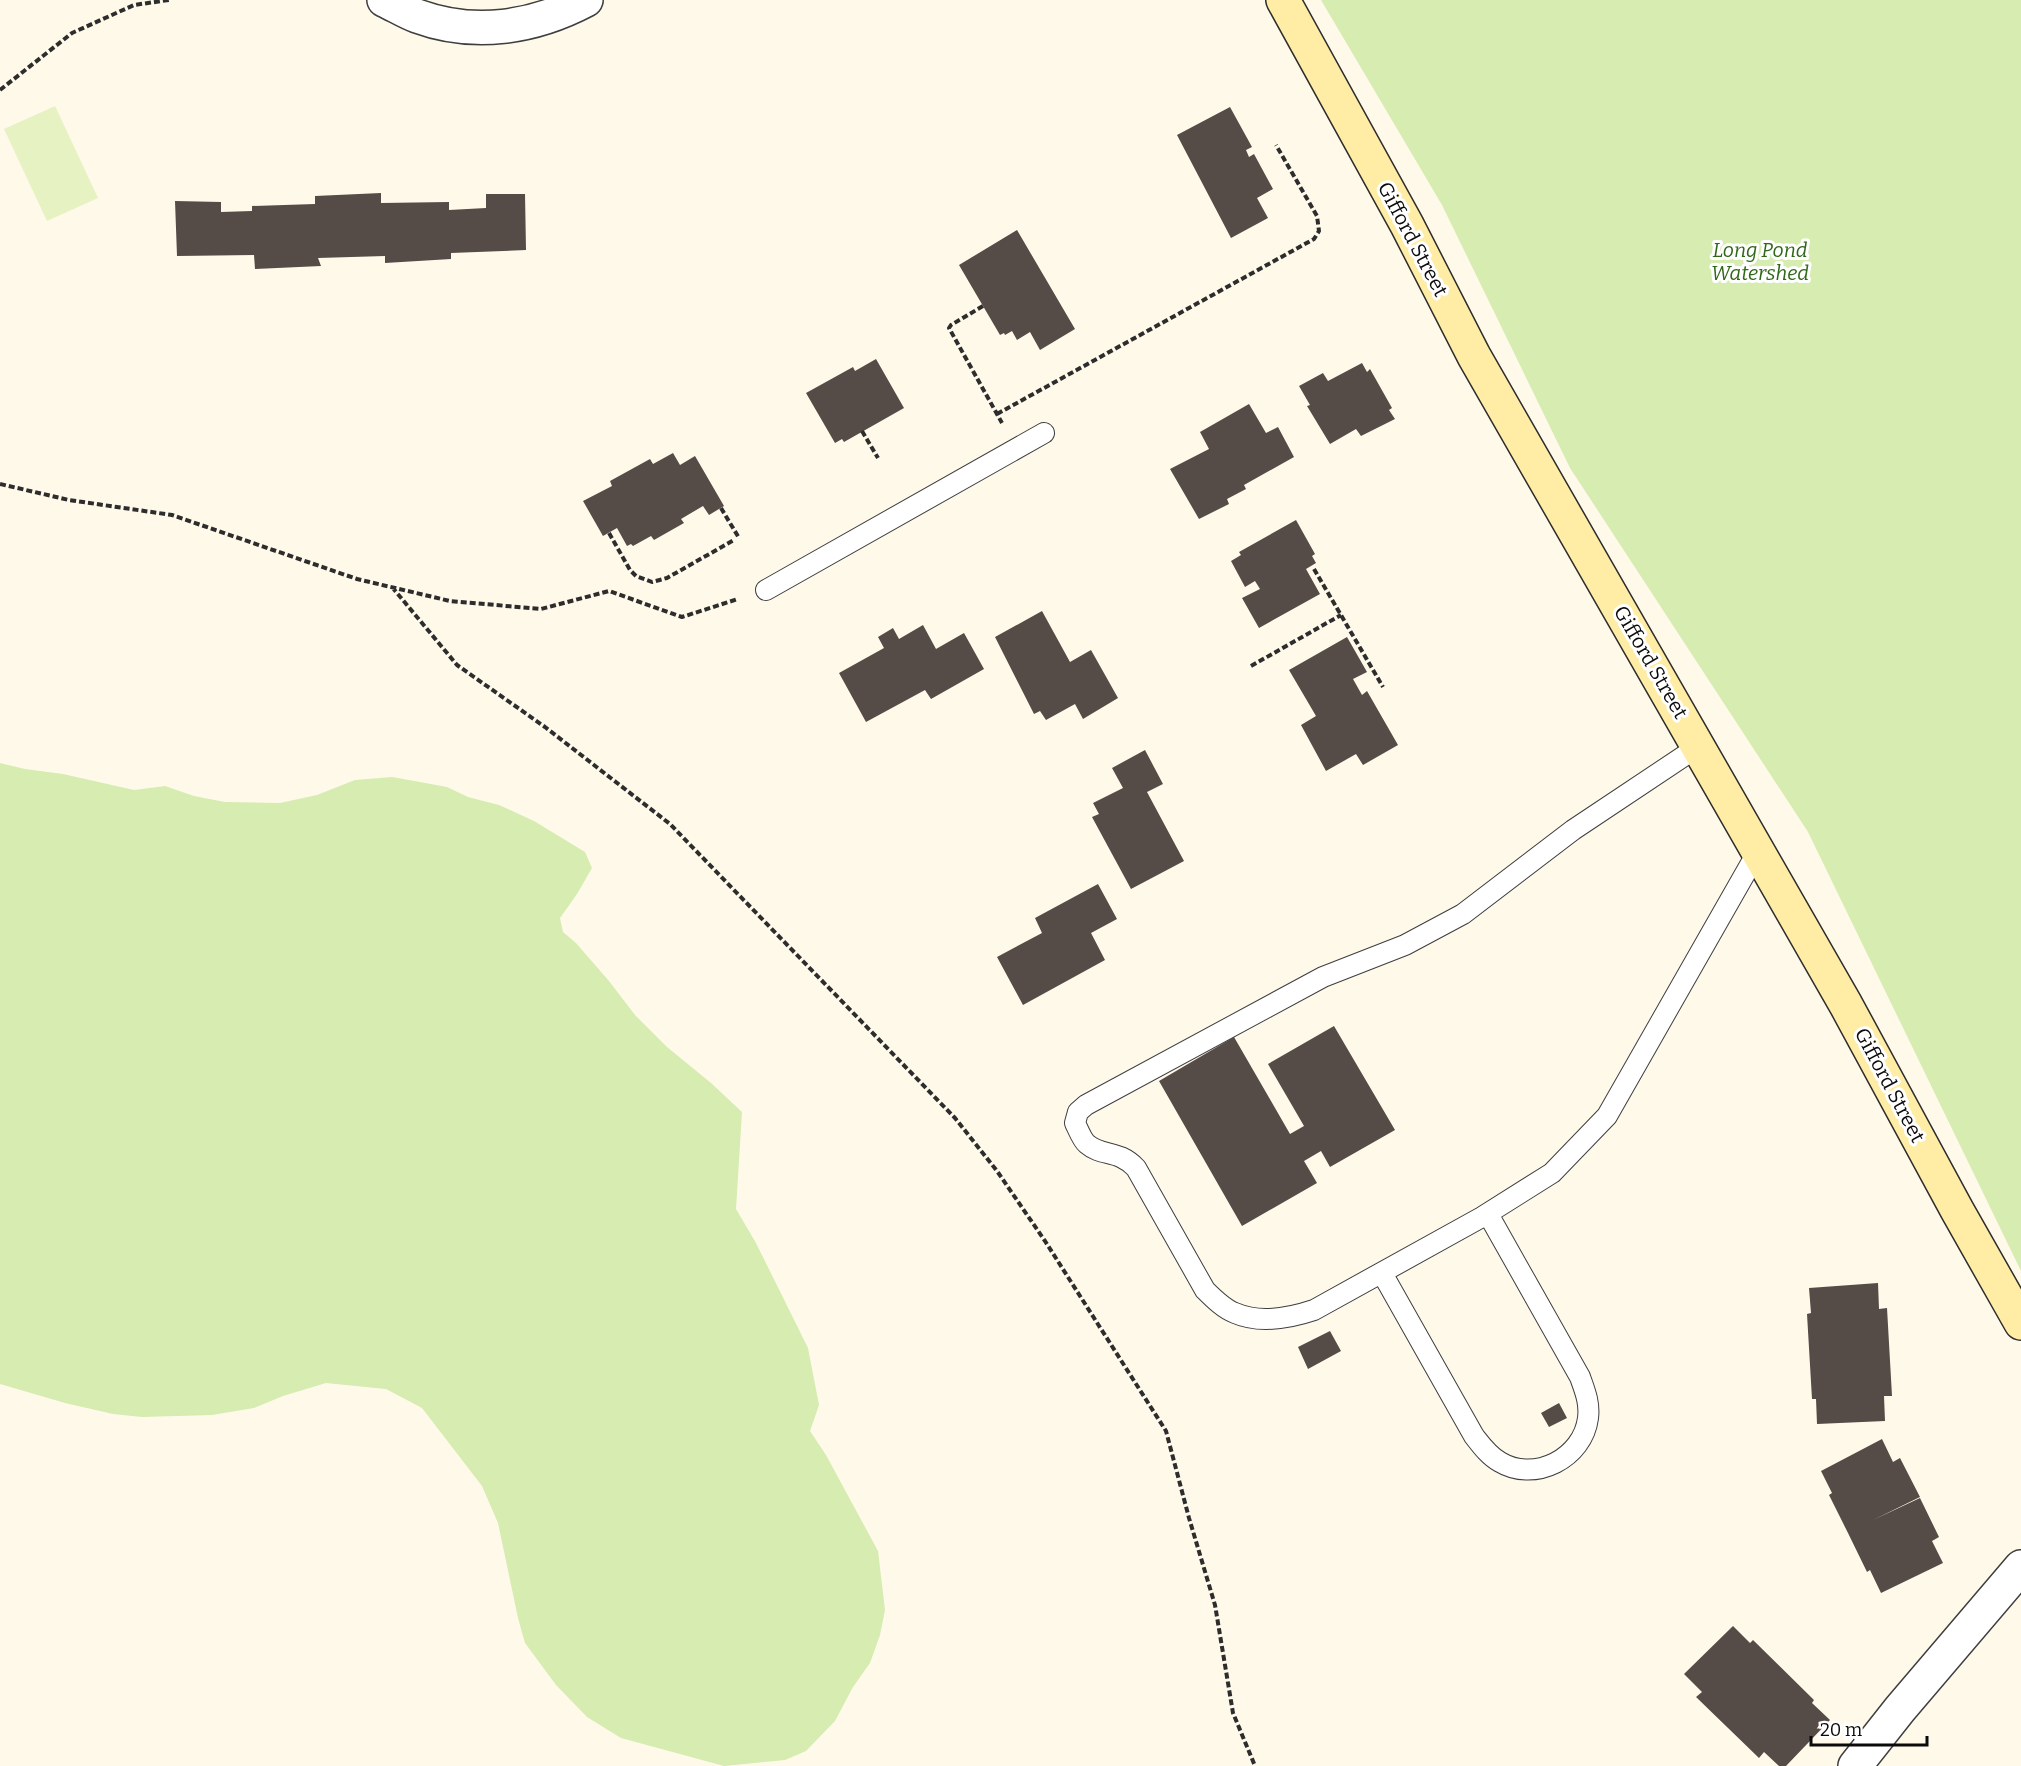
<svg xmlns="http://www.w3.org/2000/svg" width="2021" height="1766" font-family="Bitter,serif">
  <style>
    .green { fill: #d6ecb1 }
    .pitch { fill: #e7f2c3 }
    .building { fill: #554b47 }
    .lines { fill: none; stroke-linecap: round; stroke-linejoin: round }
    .lane-casing { stroke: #3e3e3e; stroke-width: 22 }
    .street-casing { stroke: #3e3e3e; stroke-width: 36 }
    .secondary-casing { stroke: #2d2d2d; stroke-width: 36 }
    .path { stroke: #2d2d2d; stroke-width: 4; stroke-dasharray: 6 3; stroke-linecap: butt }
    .lane { stroke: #fff; stroke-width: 20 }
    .street { stroke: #fff; stroke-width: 33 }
    .secondary { stroke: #ffeca5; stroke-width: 33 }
    .labels { text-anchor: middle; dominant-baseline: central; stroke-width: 6; stroke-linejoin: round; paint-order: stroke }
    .street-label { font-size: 20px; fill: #0b0b0b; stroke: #fff }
    .park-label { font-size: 20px; font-style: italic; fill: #306718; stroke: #fff }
  </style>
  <rect width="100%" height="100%" fill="#fff9ea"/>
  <!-- green -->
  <path class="green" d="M1321 0H2021V1271L1808 832 1570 468 1442 205Z
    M0 763 25 769 63 774 134 790 165 786 194 796 225 802 280 803 317 795 355 780 392 777 420 782 447 787 468 797 499 805 534 821 585 852 592 868 577 894 560 918 563 932 576 943 609 981 635 1015 667 1047 711 1083 742 1112 736 1209 756 1243 808 1348 819 1405 810 1431 826 1455 878 1551 885 1610 880 1635 870 1663 853 1687 835 1721 806 1751 785 1760 724 1766 621 1738 587 1717 556 1685 525 1643 518 1618 498 1523 482 1486 422 1408 386 1389 326 1383 283 1396 254 1408 212 1415 142 1417 113 1414 65 1403 0 1384Z"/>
  <!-- pitch -->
  <path class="pitch" d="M55 106 98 198 47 221 4 129Z"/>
  <!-- building -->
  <path class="building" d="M1230 107 1252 147 1246 150 1249 157 1254 154 1273 189 1257 198 1268 218 1231 238 1177 135Z
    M381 193V203L449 202V210L486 208V194H525L526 250 451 253V259L385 263V256L318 258 321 266 255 269 254 255 177 256 175 201 221 202V212L252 211V206L315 204V196Z
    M1017 230 1075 329 1040 350 1030 332 1017 340 1012 331 1005 335 1004 333 1000 335 959 265Z
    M876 359 904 408 844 442 842 439 835 443 806 393 853 367 855 371Z
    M1362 363 1367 372 1370 369 1392 408 1389 410 1395 419 1361 436 1356 429 1330 444 1307 406 1310 405 1299 386 1323 373 1328 381Z
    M1249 404 1266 433 1278 427 1294 457 1244 485 1246 489 1227 499 1229 504 1199 519 1170 469 1209 449 1200 432Z
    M673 453 680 465 695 456 724 506 709 515 703 506 681 519 684 523 654 540 651 536 633 546 631 544 627 546 617 528 603 536 583 501 612 486 610 481 650 459 653 464Z
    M1296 520 1315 554 1312 556 1316 563 1306 569 1320 594 1259 628 1242 598 1260 589 1255 581 1245 587 1231 561 1241 555 1239 552Z
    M1042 611 1070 662 1091 650 1118 698 1083 719 1075 704 1046 720 1040 711 1034 714 995 637Z
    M923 625 936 649 964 633 984 669 931 699 925 690 866 722 839 673 884 648 878 637 893 628 899 639Z
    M1347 637 1367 672 1353 679 1362 695 1367 691 1398 745 1363 765 1356 754 1326 771 1301 725 1316 716 1289 670Z
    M1145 750 1163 784 1147 792 1184 861 1131 889 1092 817 1099 814 1093 803 1123 788 1112 768Z
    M1098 884 1117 919 1091 933 1105 960 1023 1005 997 957 1042 933 1035 918Z
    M1334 1026 1395 1130 1330 1167 1321 1151 1304 1161 1317 1183 1242 1226 1159 1081 1234 1037 1290 1134 1304 1126 1268 1064Z
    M1878 1283 1879 1309 1887 1308 1892 1396H1884L1885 1421 1817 1424 1816 1399H1812L1807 1314 1811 1313 1809 1288Z
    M1330 1331 1341 1351 1308 1369 1298 1347Z
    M1559 1403 1567 1418 1549 1427 1541 1413Z
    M1882 1439 1893 1462 1900 1458 1920 1497 1873 1520 1920 1498 1939 1537 1932 1541 1943 1563 1881 1593 1870 1570 1867 1572 1848 1533 1829 1495 1832 1493 1821 1471Z
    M1733 1626 1750 1643 1753 1640 1814 1700 1812 1703 1830 1720 1786 1766H1779L1764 1752 1759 1758 1696 1697 1702 1692 1684 1674Z"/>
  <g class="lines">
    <defs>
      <path id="lane" d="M766 590 1044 433
        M1699 746 1573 830 1463 914 1405 945 1323 977 1086 1105 1078 1112 1075 1123C1078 1129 1082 1140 1087 1144 1102 1157 1118 1149 1136 1168L1205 1290C1214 1299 1224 1309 1235 1313 1260 1324 1290 1318 1314 1310L1482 1217 1552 1173 1607 1116 1758 851
        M1382 1273 1474 1436C1481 1445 1489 1456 1500 1462 1535 1483 1583 1458 1588 1418 1590 1403 1585 1391 1580 1377L1488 1214"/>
      <path id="street" d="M384 0C395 5 406 12 417 16 474 37 533 28 586 0
        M1855 1766 1900 1709 2021 1567"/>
      <path id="secondary" d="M1283 0 1407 225 1474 356 1846 1005 1957 1210 2021 1323"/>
    </defs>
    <!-- lane casing -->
    <use href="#lane" class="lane-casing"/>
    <!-- street casing -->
    <use href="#street" class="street-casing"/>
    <!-- secondary casing -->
    <use href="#secondary" class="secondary-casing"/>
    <!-- path -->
    <path class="path" d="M0 90 72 33 134 5 169 0
      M983 306 951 325 949 328 1002 423
      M997 414 1314 239 1319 231 1317 216 1276 145
      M862 431 878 458
      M0 484 69 500 172 515 357 579 450 601 541 609 609 591 682 617 738 599
      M721 508 739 538
      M609 533 630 570 636 576 652 582 667 578 734 540
      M1314 569 1383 687
      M392 587 457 665 545 727 670 824 955 1118 997 1171 1045 1241 1166 1431 1189 1518 1215 1605 1233 1713 1255 1766
      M1251 666 1341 615"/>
    <!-- lane -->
    <use href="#lane" class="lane"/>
    <!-- street -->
    <use href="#street" class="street"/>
    <!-- secondary -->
    <use href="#secondary" class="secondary"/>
  </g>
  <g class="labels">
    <!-- street labels -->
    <g class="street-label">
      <text transform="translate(1413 239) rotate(62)">Gifford Street</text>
      <text transform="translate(1651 662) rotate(60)">Gifford Street</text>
      <text transform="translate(1890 1085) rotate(62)">Gifford Street</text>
    </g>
    <!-- park labels -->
    <g class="park-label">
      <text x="1760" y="250">Long Pond<tspan x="1760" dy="23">Watershed</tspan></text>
    </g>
  </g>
  <!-- scale -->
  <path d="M1811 1736v9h116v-9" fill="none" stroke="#0b0b0b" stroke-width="3"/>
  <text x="1820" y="1736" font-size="18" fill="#0b0b0b" stroke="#ffffff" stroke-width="4.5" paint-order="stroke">20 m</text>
</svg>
